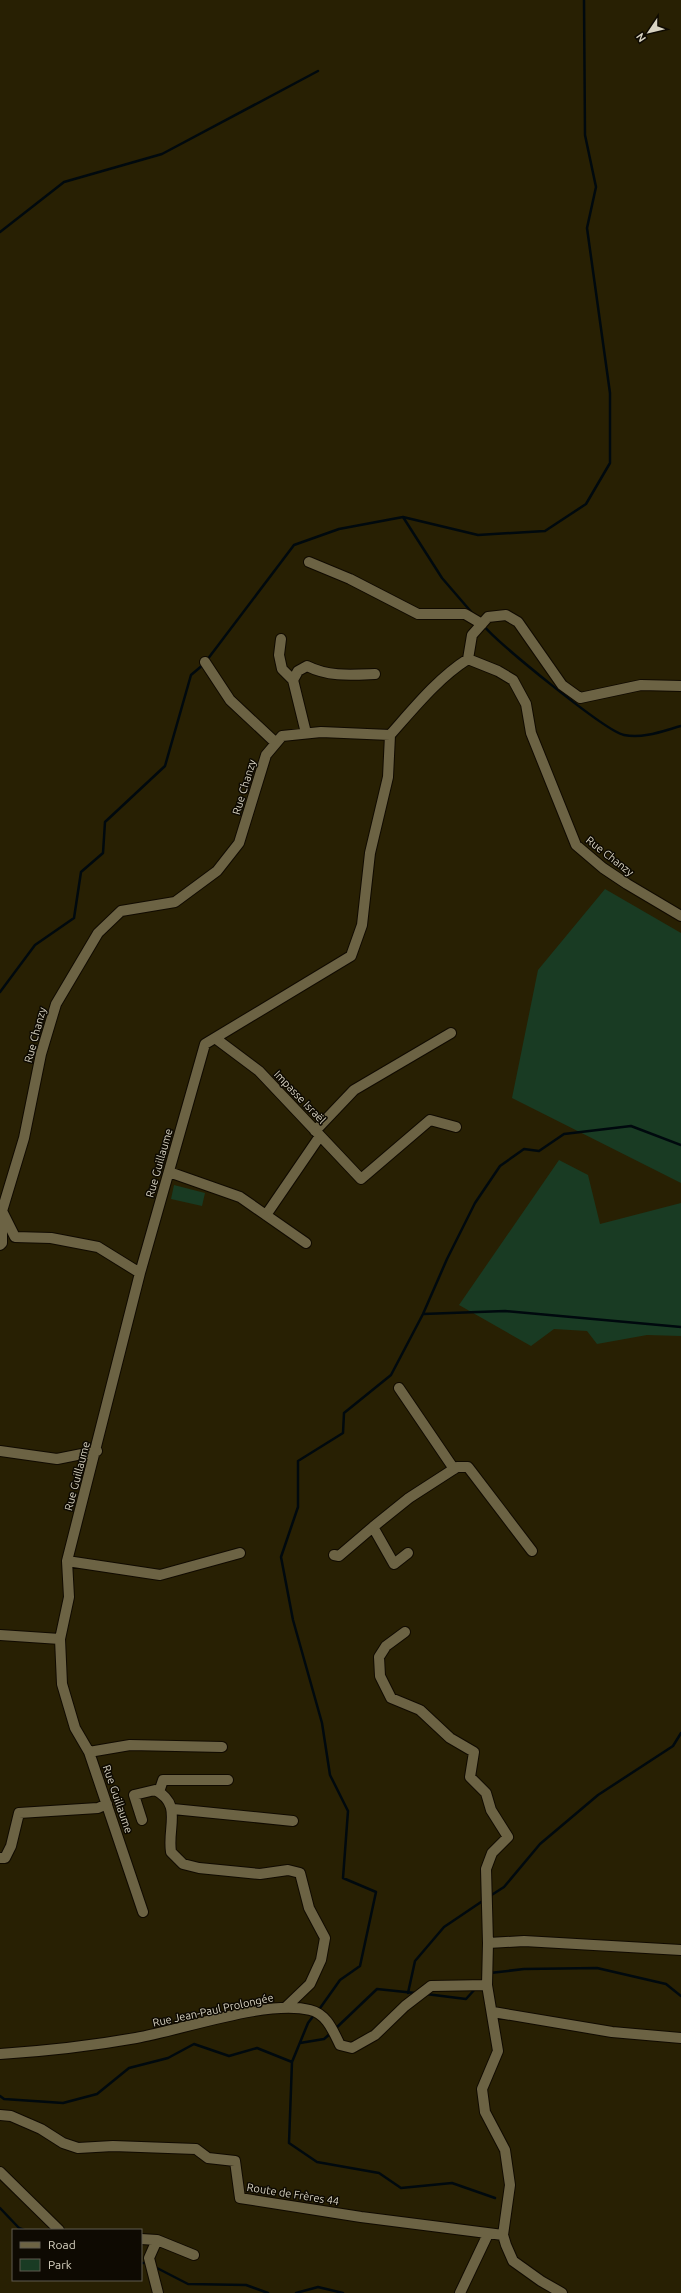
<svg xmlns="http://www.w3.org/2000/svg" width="681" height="2293" font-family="Ubuntu,sans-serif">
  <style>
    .green { fill: #193b23 }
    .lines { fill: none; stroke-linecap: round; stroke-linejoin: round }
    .stream { stroke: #00090e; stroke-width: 2.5 }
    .street-casing { stroke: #100a00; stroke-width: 12 }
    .street { stroke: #6c6344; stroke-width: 10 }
    .labels { text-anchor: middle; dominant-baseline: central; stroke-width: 3; stroke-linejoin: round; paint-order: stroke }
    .street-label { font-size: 11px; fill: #d8d3c2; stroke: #0e0a02 }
  </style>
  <rect width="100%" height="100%" fill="#282003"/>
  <!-- green -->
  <path class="green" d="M605 889 681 933V1183L512 1098 538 970Z
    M559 1160 588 1175 600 1224 681 1203V1336L647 1335 597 1344 587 1331 554 1329 531 1346 459 1305Z
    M174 1185 205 1193 202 1206 171 1199Z"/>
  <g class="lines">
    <!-- stream -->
    <path class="stream" d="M0 232 64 182 162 154 318 71
      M403 517 478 535 545 531 586 504 610 463V393L587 228 596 187 585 135 584 0
      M483 625C499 644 605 731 624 735 643 739 663 731 681 726
      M207 660 294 545 339 529 403 517 442 578 473 614
      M0 992 35 945 74 918 81 872 103 853 105 822 165 766 191 675 204 664
      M423 1314 505 1311 681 1327
      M490 1896 504 1887 540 1844 598 1795 673 1746 681 1733
      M490 1973 524 1969 597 1968 666 1984 681 1996
      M408 1993 415 1961 444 1927 484 1900
      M426 1994 466 1999 476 1988
      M318 2011 340 1980 360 1966 376 1892 343 1878 348 1811 330 1775 322 1723 293 1620 281 1557 298 1507V1461L343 1433 344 1413 391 1375 423 1314 447 1259 475 1203 500 1166 524 1149 539 1151 564 1134 631 1126 681 1145
      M314 2015 308 2023 292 2062 289 2143 317 2162 379 2173 401 2188 452 2183 495 2198
      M334 2030 377 1989 415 1993
      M300 2043 324 2039 331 2033
      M0 2096 4 2099 63 2103 97 2094 129 2068 168 2058 194 2044 229 2056 257 2048 292 2062
      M0 2208 19 2228 24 2230
      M141 2263H147
      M155 2267 188 2284 246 2285 268 2293
      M296 2293 318 2287 343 2293"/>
    <defs>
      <path id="street" d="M309 562 350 579 418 614H465L482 624
        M281 639 279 655 282 669 293 680 306 733
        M468 659 472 635 488 617 506 615 518 622 562 685 580 698 641 685 681 686
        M205 662 230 700 276 743
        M293 680 298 671 307 666C329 677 351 675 375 674
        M215 1038 259 1071 361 1179 430 1120 456 1127
        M315 1131 354 1090 451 1033
        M169 1172 240 1197 306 1243
        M3 1213 15 1237 51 1238 98 1247 140 1273
        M266 1215 320 1136
        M0 1245 2 1243V1211L24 1138 41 1054 56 1004 98 933 121 911 175 902 217 871 239 843 266 755 282 736 321 732 390 735C414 708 438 678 468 659L498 671 513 680 526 704 531 733 576 845 603 868 627 884 681 916
        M399 1388 454 1469
        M0 1451 57 1459 97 1451
        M373 1527 409 1498 457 1467H468L532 1551
        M334 1555 339 1556 373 1527 394 1564 408 1553
        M67 1561 160 1575 240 1553
        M405 1632 386 1646 379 1657 380 1676 391 1698 420 1710 450 1738 474 1752 470 1777 486 1793 491 1810 508 1837 492 1853 486 1869 488 1943 487 1985 498 2051 482 2089 485 2112 505 2150 510 2185 503 2235 506 2245 513 2261 541 2281 562 2293
        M0 1635 60 1639
        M89 1752 130 1745 222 1747
        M159 1792 163 1780H228
        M173 1809 293 1821
        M142 1820 134 1795 155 1790C183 1804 167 1827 171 1852L183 1864 199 1868 260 1874 288 1870 300 1873 309 1908 325 1938 321 1960 310 1984 286 2007
        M0 1858H5L11 1846 19 1813 98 1808 107 1804
        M143 1912 89 1752 75 1728 62 1684 60 1639 69 1597 67 1561 140 1273 205 1044 351 956 362 925 370 853 388 777 390 735
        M488 1943 524 1941 681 1950
        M493 2012 612 2032 681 2038
        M0 2054C46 2051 91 2046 136 2038 182 2030 267 1999 310 2010 327 2014 333 2031 340 2045L352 2048 375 2035 405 2006 431 1986 487 1985
        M0 2115 11 2116 41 2129 63 2143 78 2148 113 2146 196 2149 208 2158 235 2161 240 2198 361 2217 503 2235
        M0 2172 59 2230
        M141 2239 157 2240 194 2255
        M157 2240 149 2258 158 2293
        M460 2293 488 2234"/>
    </defs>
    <!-- street casing -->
    <use href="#street" class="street-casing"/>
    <!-- street -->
    <use href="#street" class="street"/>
  </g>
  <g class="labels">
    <!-- street labels -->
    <g class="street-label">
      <text transform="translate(244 787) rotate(-73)">Rue Chanzy</text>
      <text transform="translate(610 856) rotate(38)">Rue Chanzy</text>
      <text transform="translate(35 1035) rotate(-75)">Rue Chanzy</text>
      <text transform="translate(300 1097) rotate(46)">Impasse Israël</text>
      <text transform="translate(159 1163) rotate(-74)">Rue Guillaume</text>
      <text transform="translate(77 1476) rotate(-75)">Rue Guillaume</text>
      <text transform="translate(118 1799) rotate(71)">Rue Guillaume</text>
      <text transform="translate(213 2010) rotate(-12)">Rue Jean-Paul Prolongée</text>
      <text transform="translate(293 2194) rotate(9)">Route de Frères 44</text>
    </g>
  </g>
  <!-- legend -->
  <rect x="12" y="2229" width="130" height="52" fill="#0e0a02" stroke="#5f5a4f"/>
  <rect x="20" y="2242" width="20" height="6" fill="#6c6344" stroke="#5f5a4f"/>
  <text x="48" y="2249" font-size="12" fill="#d8d3c2">Road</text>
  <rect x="20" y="2259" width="20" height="12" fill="#193b23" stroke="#5f5a4f"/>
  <text x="48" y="2269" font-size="12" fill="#d8d3c2">Park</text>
  <!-- north arrow -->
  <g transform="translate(649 32) rotate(235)" stroke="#0e0a02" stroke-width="3" paint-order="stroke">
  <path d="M0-3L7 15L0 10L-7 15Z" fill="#d8d3c2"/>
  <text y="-6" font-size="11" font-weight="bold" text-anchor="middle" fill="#d8d3c2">N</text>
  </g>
</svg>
